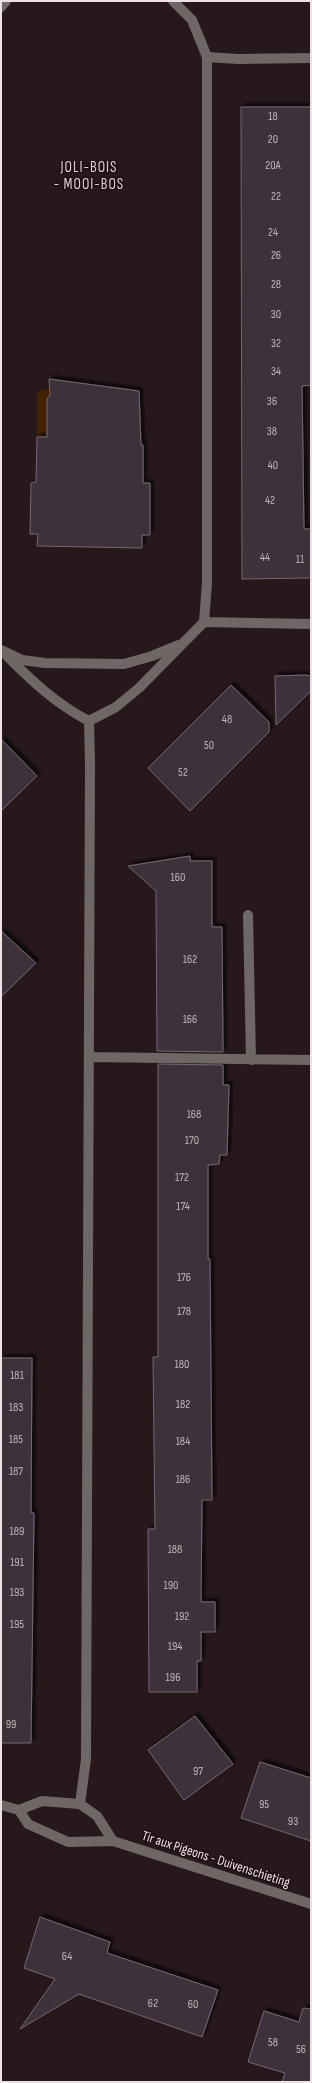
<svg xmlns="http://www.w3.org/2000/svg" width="312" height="2083" font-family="'Sofia Sans Condensed',sans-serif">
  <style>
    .green { fill: #422200 }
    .building { fill: #3d313b; stroke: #766873; filter: url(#shadow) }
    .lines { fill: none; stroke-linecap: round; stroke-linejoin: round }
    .minor { stroke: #6f6765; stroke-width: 10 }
    .labels { text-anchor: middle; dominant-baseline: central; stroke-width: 3; stroke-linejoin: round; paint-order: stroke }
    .number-label { font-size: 12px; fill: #c1b6ba }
    .street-label { font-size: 14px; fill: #ede2e4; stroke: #1d0f12 }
    .neighbourhood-label { font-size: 15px; letter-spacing: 1px; fill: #e1ccd1; stroke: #1d0f12 }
  </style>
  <defs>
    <filter id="shadow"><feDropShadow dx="3.5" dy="-3.5" stdDeviation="1" flood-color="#0009"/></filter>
  </defs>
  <rect width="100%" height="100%" fill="#26181b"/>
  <!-- green -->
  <path class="green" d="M50 389V395L47 399V409L50 414V437H37V393L39 391Z"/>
  <!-- building -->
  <path class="building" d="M241 107H311V385L302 386 304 529H311V578L242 579Z
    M49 379 139 391 141 445H143V483H150V535H142V548L37 546 38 534H30L31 483 36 482 37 437H47V399L50 395Z
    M306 675 311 676V691L276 725 275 676Z
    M231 685 269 722V732L190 811 148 768Z
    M1 739 37 776 1 811Z
    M190 856V861H212V927H222L223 1052 157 1051 156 891 128 866Z
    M1 931 36 963 1 997Z
    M158 1064 223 1065V1085H229L227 1155H220L219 1164 208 1165V1259H210L212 1500H202L201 1602H215V1632H201V1661H197V1692H149L148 1529H155L153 1357H158Z
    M1 1358H32L31 1513H34L31 1743H1Z
    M195 1716 233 1764 184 1800 148 1750Z
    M260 1762 311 1778V1841L241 1818Z
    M40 1917 110 1942 107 1953 218 1990 202 2037 79 1994 20 2029 55 1979 24 1968Z
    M303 2008 311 2009V2082H282L285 2073 248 2062 264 2011 299 2022Z"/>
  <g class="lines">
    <!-- minor -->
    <path class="minor" d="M1 7 6 1
      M207 57 238 59 311 58
      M204 622 311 624
      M1 650 22 660 45 663 124 664 152 656 179 645
      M7 656C32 681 56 704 89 721
      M89 721 116 707 139 688 204 622 207 583V57L192 20 173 1
      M248 915 251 1060
      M89 1057 311 1060
      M80 1804 86 1759 90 764 89 721
      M1 1805 19 1810 42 1801 80 1804 97 1816 113 1841
      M19 1810 28 1824 68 1842 113 1841 311 1904"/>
  </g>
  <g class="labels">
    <!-- number labels -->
    <g class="number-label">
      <text x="273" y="116">18</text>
      <text x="273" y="139">20</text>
      <text x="273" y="165">20A</text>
      <text x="276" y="196">22</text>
      <text x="273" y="232">24</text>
      <text x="276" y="255">26</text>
      <text x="276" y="284">28</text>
      <text x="276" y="314">30</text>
      <text x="276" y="343">32</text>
      <text x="276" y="371">34</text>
      <text x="272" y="401">36</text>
      <text x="272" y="431">38</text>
      <text x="273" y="465">40</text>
      <text x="270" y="500">42</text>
      <text x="265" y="557">44</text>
      <text x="300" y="559">11</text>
      <text x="227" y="719">48</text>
      <text x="209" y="745">50</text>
      <text x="183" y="772">52</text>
      <text x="178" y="877">160</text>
      <text x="190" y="959">162</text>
      <text x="190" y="1019">166</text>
      <text x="194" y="1114">168</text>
      <text x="192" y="1140">170</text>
      <text x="182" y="1177">172</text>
      <text x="183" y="1206">174</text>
      <text x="184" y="1277">176</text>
      <text x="184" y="1311">178</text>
      <text x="182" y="1364">180</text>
      <text x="17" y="1375">181</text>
      <text x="183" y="1404">182</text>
      <text x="16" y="1407">183</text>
      <text x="16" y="1439">185</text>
      <text x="183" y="1441">184</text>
      <text x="16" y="1471">187</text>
      <text x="183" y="1479">186</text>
      <text x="17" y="1531">189</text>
      <text x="175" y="1549">188</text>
      <text x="17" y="1562">191</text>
      <text x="171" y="1585">190</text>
      <text x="17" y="1592">193</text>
      <text x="182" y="1616">192</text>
      <text x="17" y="1624">195</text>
      <text x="175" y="1646">194</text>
      <text x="173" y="1677">196</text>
      <text x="11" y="1724">99</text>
      <text x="198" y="1771">97</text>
      <text x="264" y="1804">95</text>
      <text x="293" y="1821">93</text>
      <text x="67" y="1956">64</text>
      <text x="153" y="2003">62</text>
      <text x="193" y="2004">60</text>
      <text x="273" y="2042">58</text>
      <text x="301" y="2049">56</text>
    </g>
    <!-- street labels -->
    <g class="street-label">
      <text transform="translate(216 1859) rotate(18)">Tir aux Pigeons - Duivenschieting</text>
    </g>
    <!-- neighbourhood labels -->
    <g class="neighbourhood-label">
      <text x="89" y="167">JOLI-BOIS<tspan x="89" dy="17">- MOOI-BOS</tspan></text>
    </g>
  </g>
  <!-- border -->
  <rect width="312" height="2083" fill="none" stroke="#ede2e4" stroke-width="4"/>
</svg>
